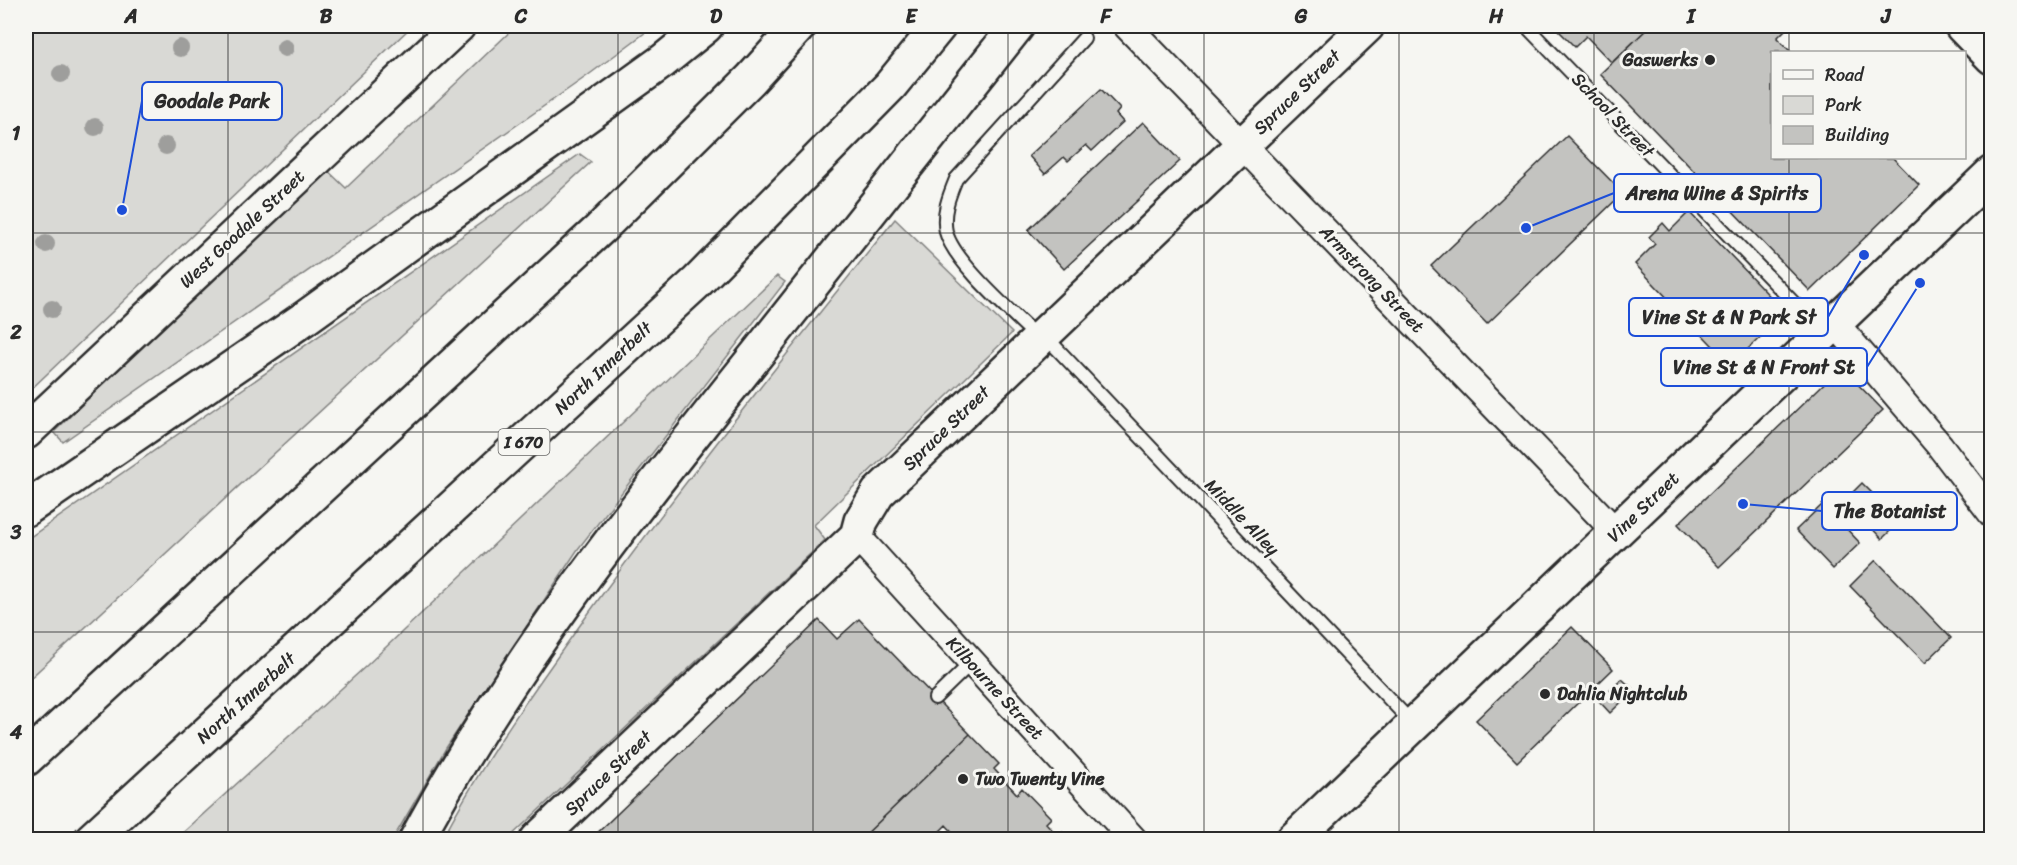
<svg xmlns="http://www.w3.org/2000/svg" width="2017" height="865" font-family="Sriracha,sans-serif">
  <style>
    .green { fill: #d9d9d5; stroke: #828280; stroke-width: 1.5 }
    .building { fill: #c3c3c0; stroke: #2b2b2b; stroke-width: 1.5 }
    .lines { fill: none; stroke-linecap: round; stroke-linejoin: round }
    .lane-casing { stroke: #2b2b2b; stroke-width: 16 }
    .street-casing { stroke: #2b2b2b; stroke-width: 30 }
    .secondary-casing { stroke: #2b2b2b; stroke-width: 38 }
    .highway-casing { stroke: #2b2b2b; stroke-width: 38 }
    .lane { stroke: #f6f6f2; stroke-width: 12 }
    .street { stroke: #f6f6f2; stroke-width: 26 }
    .secondary { stroke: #f6f6f2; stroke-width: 33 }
    .highway { stroke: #f6f6f2; stroke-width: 33 }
    .tree { fill: #9e9e9c }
    .grid { fill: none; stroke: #2b2b2b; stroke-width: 1.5; stroke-opacity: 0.55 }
    .poi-dot { fill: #2b2b2b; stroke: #f6f6f2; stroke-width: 2 }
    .labels { text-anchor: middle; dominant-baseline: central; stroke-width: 6; stroke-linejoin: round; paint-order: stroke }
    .shield { fill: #f6f6f2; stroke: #686867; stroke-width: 1.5 }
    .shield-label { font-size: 16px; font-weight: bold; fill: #2b2b2b }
    .poi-label { font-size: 18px; font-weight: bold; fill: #2b2b2b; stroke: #f6f6f2; text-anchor: start }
    .street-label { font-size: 18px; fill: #2b2b2b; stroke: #f6f6f2 }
    .leader { fill: none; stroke: #1d4ed8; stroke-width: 2 }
    .callout-dot { fill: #1d4ed8; stroke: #f6f6f2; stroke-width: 2 }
    .callout { fill: #f6f6f2; stroke: #1d4ed8; stroke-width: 2 }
    .callout-label { font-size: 20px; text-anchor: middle; font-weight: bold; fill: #2b2b2b }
    .neatline { fill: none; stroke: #2b2b2b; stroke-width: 2 }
    .grid-label { font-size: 20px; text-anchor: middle; font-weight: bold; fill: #2b2b2b }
  </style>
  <rect width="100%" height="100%" fill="#f6f6f2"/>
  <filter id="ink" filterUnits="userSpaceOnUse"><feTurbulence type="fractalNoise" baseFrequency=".0167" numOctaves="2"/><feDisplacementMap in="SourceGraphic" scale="12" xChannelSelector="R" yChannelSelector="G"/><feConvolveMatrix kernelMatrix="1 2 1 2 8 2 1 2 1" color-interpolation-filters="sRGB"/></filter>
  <g filter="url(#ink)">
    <!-- green -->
    <path class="green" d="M26 26H412L26 394Z
      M516 26H654L587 76 63 442 54 432 325 168 346 188Z
      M580 154 591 162 26 682V540Z
      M895 219 1012 333 814 525 825 540 508 839H442C488 752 546 672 604 592 697 465 796 342 895 219Z
      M777 276 785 282 578 549 446 748 393 839H176L365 667Z"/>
    <!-- building -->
    <path class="building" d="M1554 26H1650L1612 63 1586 36 1575 47Z
      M1650 26H1782L1786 29 1777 38 1791 52H1772V158H1893L1919 185 1810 291 1600 74Z
      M1101 89 1120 109 1116 114 1123 122 1092 151 1086 145 1068 161 1064 157 1045 174 1029 156Z
      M1143 122 1180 161 1064 269 1028 230Z
      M1567 136 1623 193 1487 324 1431 266Z
      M1689 212 1786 313 1731 365 1635 264 1655 244 1649 237 1663 223 1670 231Z
      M1841 367 1883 410 1719 567 1678 524Z
      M1862 483 1900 521 1882 539 1845 500Z
      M1823 504 1860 543 1833 569 1796 530Z
      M1876 560 1951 638 1925 663 1850 586Z
      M859 619 970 734 860 840H590L819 620 837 639Z
      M1572 627 1613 669 1517 762 1476 720Z
      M1622 679 1634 690 1610 713 1599 701Z
      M970 734 999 764 994 769 1017 794 1022 788 1051 818 1046 823 1058 836 1062 832 1069 840H960L946 825 931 840H860Z"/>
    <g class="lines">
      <defs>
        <path id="lane" d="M1526 26 1823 333
          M1045 336 1413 724
          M1039 339C1015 315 954 263 946 232 942 213 949 196 956 179L1084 38
          M935 698 971 663"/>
        <path id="street" d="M1127 26 1616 532
          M1835 323 1940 446 1992 514
          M857 536 1134 840"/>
        <path id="secondary" d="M1962 26 1992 57
          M26 432 458 26
          M537 840 857 536 861 521 878 493 1367 26
          M1293 840 1992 173"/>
        <path id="highway" d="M26 509 305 318 663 61 706 26
          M26 759 600 229 751 79 799 26
          M91 840 696 283 890 86 939 26
          M416 840C510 664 634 508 758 353 845 244 931 135 1017 26"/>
      </defs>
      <!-- lane casing -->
      <use href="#lane" class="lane-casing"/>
      <!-- street casing -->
      <use href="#street" class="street-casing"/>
      <!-- secondary casing -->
      <use href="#secondary" class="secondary-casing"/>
      <!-- highway casing -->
      <use href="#highway" class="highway-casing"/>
      <!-- lane -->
      <use href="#lane" class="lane"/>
      <!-- street -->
      <use href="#street" class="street"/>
      <!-- secondary -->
      <use href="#secondary" class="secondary"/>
      <!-- highway -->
      <use href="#highway" class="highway"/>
    </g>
    <!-- trees -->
    <g class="tree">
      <circle cx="180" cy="48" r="9"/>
      <circle cx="285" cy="48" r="9"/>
      <circle cx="61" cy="74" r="9"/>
      <circle cx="95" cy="127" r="9"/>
      <circle cx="166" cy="146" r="9"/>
      <circle cx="46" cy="244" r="9"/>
      <circle cx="52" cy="309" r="9"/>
    </g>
  </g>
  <!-- grid -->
  <path class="grid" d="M228 26V840M423 26V840M618 26V840M813 26V840M1008 26V840M1204 26V840M1399 26V840M1594 26V840M1789 26V52M1789 158V840M26 233H1992M26 432H1992M26 632H1992"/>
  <!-- markers -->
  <g class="poi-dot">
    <circle cx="1710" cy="60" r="6"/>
    <circle cx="1545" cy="694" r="6"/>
    <circle cx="963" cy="779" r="6"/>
  </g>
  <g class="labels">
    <!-- shield labels -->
    <rect class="shield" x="498.5" y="429" width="51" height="26" rx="4.5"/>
    <g class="shield-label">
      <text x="524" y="442">I 670</text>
    </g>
    <!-- poi labels -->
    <g class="poi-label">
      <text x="1698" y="60" text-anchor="end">Gaswerks</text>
      <text x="1557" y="694">Dahlia Nightclub</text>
      <text x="975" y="779">Two Twenty Vine</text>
    </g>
    <!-- street labels -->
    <g class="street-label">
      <text transform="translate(1297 92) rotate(-44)">Spruce Street</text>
      <text transform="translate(1613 115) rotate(46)">School Street</text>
      <text transform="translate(242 229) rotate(-43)">West Goodale Street</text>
      <text transform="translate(1372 279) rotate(46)">Armstrong Street</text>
      <text transform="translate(603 368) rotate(-43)">North Innerbelt</text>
      <text transform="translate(946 428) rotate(-44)">Spruce Street</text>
      <text transform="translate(1643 507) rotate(-44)">Vine Street</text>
      <text transform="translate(1242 517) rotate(46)">Middle Alley</text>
      <text transform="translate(995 688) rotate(47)">Kilbourne Street</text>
      <text transform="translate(246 698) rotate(-42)">North Innerbelt</text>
      <text transform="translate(608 773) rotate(-44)">Spruce Street</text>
    </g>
  </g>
  <!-- callouts -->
  <path class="leader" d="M122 210L142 101M1526 228L1614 193M1864 255L1828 317M1920 283L1867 367M1743 504L1822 511"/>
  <g class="callout-dot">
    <circle cx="122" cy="210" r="6"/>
    <circle cx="1526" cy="228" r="6"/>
    <circle cx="1864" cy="255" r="6"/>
    <circle cx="1920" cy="283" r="6"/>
    <circle cx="1743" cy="504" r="6"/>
  </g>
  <g class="callout">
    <rect x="142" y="82" width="140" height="38" rx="6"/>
    <rect x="1614" y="174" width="207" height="38" rx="6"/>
    <rect x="1629" y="298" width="199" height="38" rx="6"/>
    <rect x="1661" y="348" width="206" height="38" rx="6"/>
    <rect x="1822" y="492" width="135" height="38" rx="6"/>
  </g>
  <g class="callout-label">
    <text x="212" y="108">Goodale Park</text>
    <text x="1717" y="200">Arena Wine &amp; Spirits</text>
    <text x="1729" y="324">Vine St &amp; N Park St</text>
    <text x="1764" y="374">Vine St &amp; N Front St</text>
    <text x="1890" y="518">The Botanist</text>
  </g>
  <!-- margin -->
  <rect width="2017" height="865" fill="none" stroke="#f6f6f2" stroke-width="66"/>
  <!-- legend -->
  <rect x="1771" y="51" width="195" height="108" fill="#f6f6f2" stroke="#a5a5a2" stroke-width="1.5"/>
  <rect x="1783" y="70" width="30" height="9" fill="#f6f6f2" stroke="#a5a5a2" stroke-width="1.5"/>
  <text x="1825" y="81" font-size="18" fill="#2b2b2b">Road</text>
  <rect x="1783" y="96" width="30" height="18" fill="#d9d9d5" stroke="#a5a5a2" stroke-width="1.5"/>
  <text x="1825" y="111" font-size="18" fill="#2b2b2b">Park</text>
  <rect x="1783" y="126" width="30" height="18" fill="#c3c3c0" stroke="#a5a5a2" stroke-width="1.5"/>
  <text x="1825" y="141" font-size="18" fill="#2b2b2b">Building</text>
  <rect x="33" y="33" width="1951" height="799" class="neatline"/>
  <g class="grid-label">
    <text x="131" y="23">A</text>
    <text x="326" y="23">B</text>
    <text x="521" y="23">C</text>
    <text x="716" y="23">D</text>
    <text x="911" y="23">E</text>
    <text x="1106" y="23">F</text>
    <text x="1301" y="23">G</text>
    <text x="1496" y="23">H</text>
    <text x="1691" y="23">I</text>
    <text x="1886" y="23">J</text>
    <text x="16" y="140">1</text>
    <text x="16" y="339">2</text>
    <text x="16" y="539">3</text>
    <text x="16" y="739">4</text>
  </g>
</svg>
